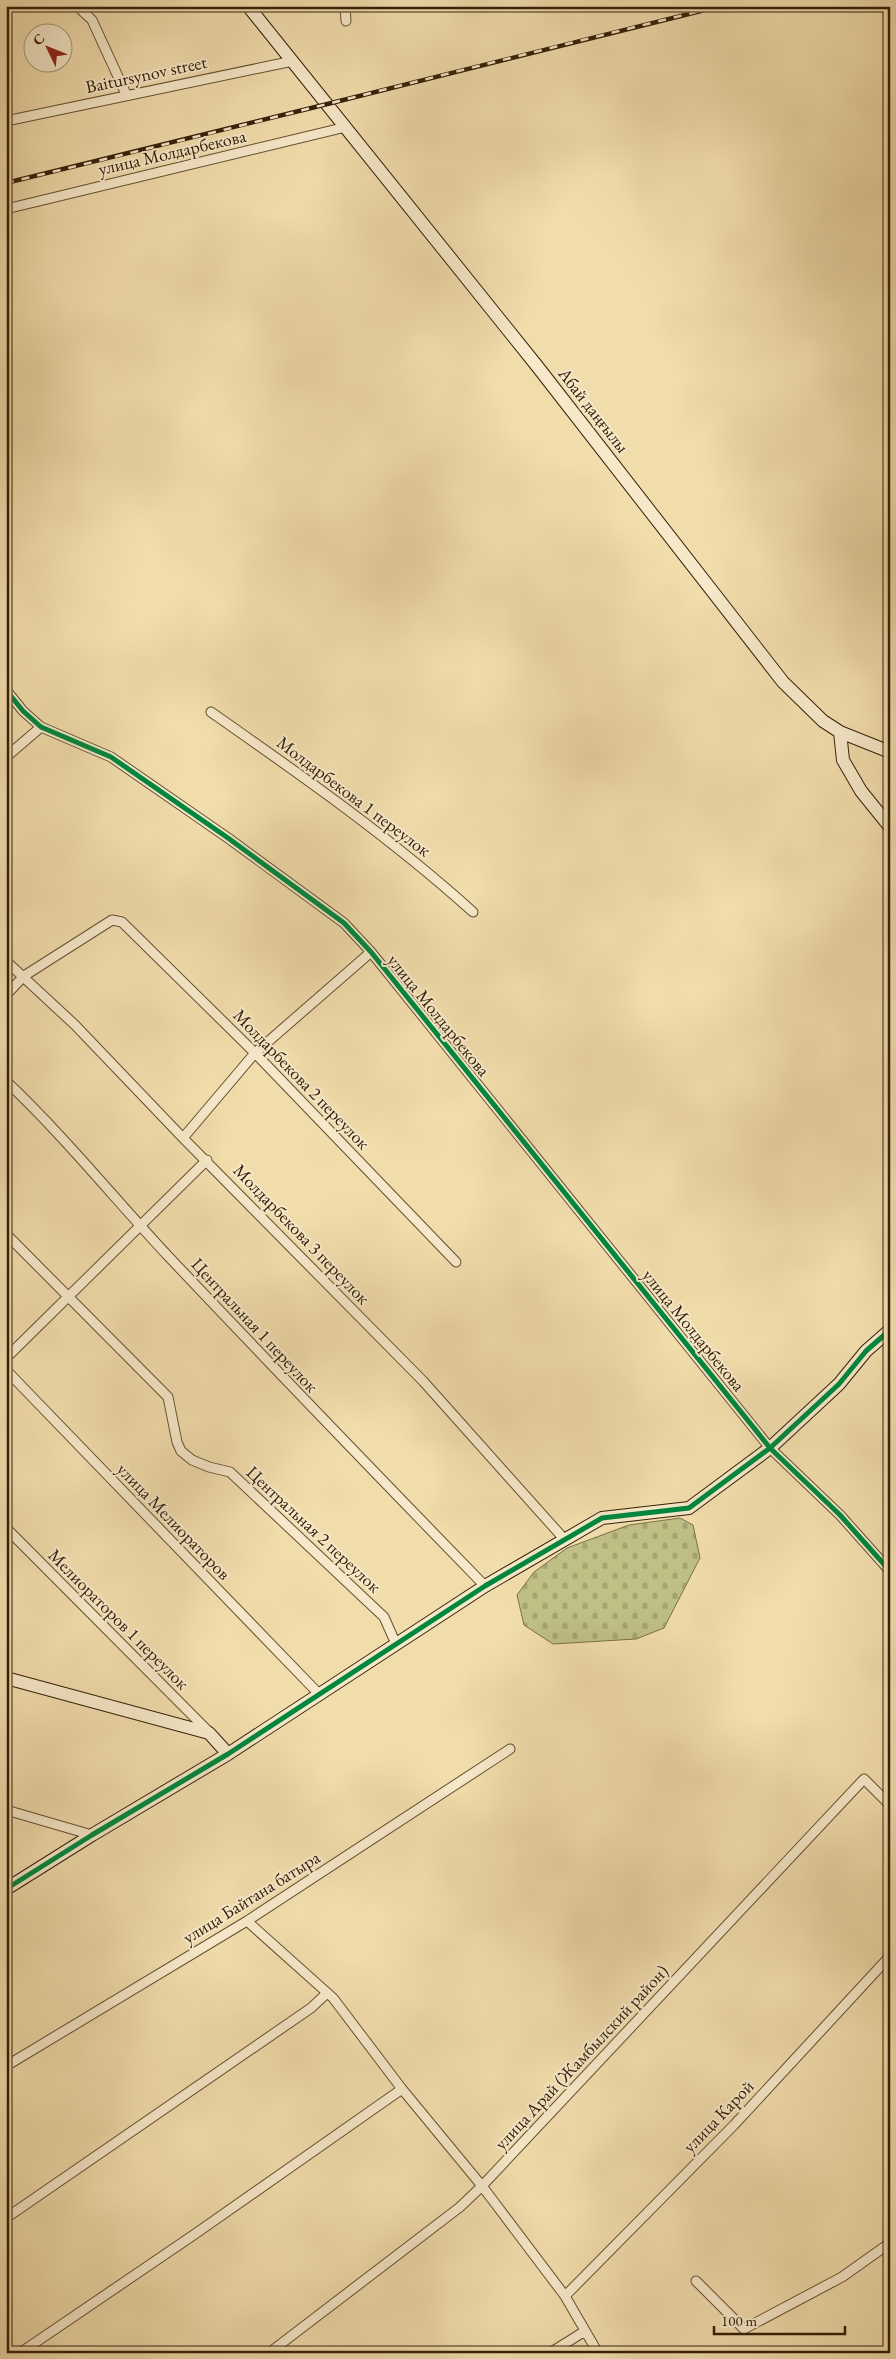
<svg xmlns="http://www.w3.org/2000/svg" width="896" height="2359" font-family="'EB Garamond',serif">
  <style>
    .cemetery { fill: url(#cemetery-stones); stroke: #7a7047 }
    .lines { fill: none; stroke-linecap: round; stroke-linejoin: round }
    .street-casing { stroke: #644f31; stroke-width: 11 }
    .secondary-casing { stroke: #352008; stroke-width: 14 }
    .street { stroke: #f6e8c9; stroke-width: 9 }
    .secondary { stroke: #f6e8c9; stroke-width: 12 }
    .rail-casing { stroke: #352008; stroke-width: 4.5 }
    .rail { stroke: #f6e8c9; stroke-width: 2.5; stroke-dasharray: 8; stroke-linecap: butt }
    .cycleway-casing { stroke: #f6e8c9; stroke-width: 8 }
    .cycleway { stroke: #00873e; stroke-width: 5 }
    .labels { text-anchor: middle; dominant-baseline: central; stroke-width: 4; stroke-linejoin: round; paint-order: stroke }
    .street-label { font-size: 18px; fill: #352008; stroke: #f6e8c9 }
  </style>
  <defs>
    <pattern id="cemetery-stones" width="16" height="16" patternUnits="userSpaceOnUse" patternTransform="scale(1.25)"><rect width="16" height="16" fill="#bfbf86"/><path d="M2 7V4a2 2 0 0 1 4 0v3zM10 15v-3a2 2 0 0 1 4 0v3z" fill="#a5a472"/></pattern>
  </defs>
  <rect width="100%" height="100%" fill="#f1dcac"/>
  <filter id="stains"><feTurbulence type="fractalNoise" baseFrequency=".004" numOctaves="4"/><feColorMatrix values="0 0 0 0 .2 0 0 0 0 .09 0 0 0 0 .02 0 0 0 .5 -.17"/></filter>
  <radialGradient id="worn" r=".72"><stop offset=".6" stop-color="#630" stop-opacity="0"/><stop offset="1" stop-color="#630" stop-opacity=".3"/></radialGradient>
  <!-- cemetery -->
  <path class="cemetery" d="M680 1518 693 1525 700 1558 664 1628 636 1639 553 1644 524 1625 517 1595 534 1572 567 1548 629 1525Z"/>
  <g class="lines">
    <defs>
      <path id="street" d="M77 6 92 20 126 94
        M345 6 346 21
        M6 121 293 61
        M6 209 346 127
        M6 690 23 711 41 727 111 757 228 838 344 923 371 952 770 1448 840 1515 890 1571
        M211 712C301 775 391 838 473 912
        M6 757 41 727
        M6 961 75 1025 183 1138 423 1381 565 1540
        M6 995 24 976 112 920 122 922 255 1053 456 1262
        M6 1081C64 1136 114 1198 168 1256 273 1367 379 1477 485 1586
        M183 1138 255 1053 371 952
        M6 1234 168 1397 177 1442 181 1451 192 1460 209 1467 230 1472 384 1617 396 1644
        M6 1358 207 1160
        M6 1370 319 1694
        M6 1528 209 1732
        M6 1810 92 1835
        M247 1921 333 1998 402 2089 482 2186 565 2296 598 2353
        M6 2066 247 1921 510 1749
        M6 2218 311 2008 327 1993
        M696 2281 744 2329 842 2277 890 2243
        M565 2296 734 2125 890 1956
        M20 2353 195 2234 402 2089
        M269 2353 460 2207 482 2186 864 1779 890 1805
        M550 2353 585 2331"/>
      <path id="secondary" d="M248 6 537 366 783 682 823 721 840 732 890 752
        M840 732 843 760 861 791 890 827
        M6 1678 209 1733 228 1754
        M6 1889 92 1835 228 1754 485 1586 602 1518 689 1508 770 1448 839 1384 866 1351 890 1330"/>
    </defs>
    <!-- street casing -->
    <use href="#street" class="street-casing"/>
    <!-- secondary casing -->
    <use href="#secondary" class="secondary-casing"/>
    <!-- street -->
    <use href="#street" class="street"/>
    <!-- secondary -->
    <use href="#secondary" class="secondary"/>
    <defs>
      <path id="rail" d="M6 183C245 126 482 64 721 6"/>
    </defs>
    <!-- rail casing -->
    <use href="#rail" class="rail-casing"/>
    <!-- rail -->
    <use href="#rail" class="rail"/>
    <defs>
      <path id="cycleway" d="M6 690 23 711 41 727 111 757 228 838 344 923 371 952 770 1448 840 1515 890 1571
        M6 1889 92 1835 228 1754 485 1586 602 1518 689 1508 770 1448 839 1384 866 1351 890 1330"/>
    </defs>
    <!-- cycleway casing -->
    <use href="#cycleway" class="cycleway-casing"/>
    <!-- cycleway -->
    <use href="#cycleway" class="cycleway"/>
  </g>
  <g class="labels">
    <!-- street labels -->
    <g class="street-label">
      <text transform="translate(146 74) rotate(-12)">Baitursynov street</text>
      <text transform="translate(172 152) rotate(-13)">улица Молдарбекова</text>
      <text transform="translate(594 410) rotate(52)">Абай даңғылы</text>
      <text transform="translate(354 796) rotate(37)">Молдарбекова 1 переулок</text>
      <text transform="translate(439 1015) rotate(51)">улица Молдарбекова</text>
      <text transform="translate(302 1079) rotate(46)">Молдарбекова 2 переулок</text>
      <text transform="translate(302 1234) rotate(46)">Молдарбекова 3 переулок</text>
      <text transform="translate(255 1325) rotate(47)">Центральная 1 переулок</text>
      <text transform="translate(694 1330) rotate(51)">улица Молдарбекова</text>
      <text transform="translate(174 1521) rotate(46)">улица Мелиораторов</text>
      <text transform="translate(314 1529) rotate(43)">Центральная 2 переулок</text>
      <text transform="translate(119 1619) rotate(45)">Мелиораторов 1 переулок</text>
      <text transform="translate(251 1897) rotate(-32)">улица Байтана батыра</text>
      <text transform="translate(581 2057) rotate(-47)">улица Арай (Жамбылский район)</text>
      <text transform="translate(718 2116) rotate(-46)">улица Карой</text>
    </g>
  </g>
  <!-- margin -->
  <rect width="896" height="2359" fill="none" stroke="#f1dcac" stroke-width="25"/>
  <rect x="8" y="8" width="881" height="2344" fill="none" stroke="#352008" stroke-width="2.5"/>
  <rect x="12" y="12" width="871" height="2334" fill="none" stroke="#352008"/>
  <!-- north arrow -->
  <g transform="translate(48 48) rotate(313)"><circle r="24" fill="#f6e8c9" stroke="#a9987c"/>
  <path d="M0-4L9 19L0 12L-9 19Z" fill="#8f2418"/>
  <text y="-8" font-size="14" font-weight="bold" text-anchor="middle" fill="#352008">С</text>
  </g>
  <!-- scale -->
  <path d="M714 2326v8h131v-8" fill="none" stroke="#352008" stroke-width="2.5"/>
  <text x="721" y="2326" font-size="15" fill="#352008" stroke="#f6e8c9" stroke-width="4" paint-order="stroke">100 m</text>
  <rect width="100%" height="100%" filter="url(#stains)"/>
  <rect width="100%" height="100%" fill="url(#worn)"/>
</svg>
